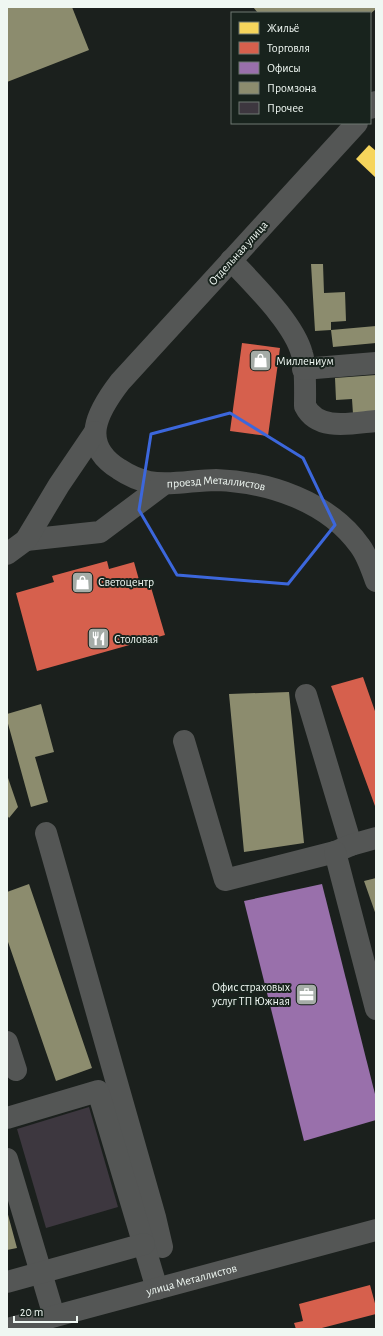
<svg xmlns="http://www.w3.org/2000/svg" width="383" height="1336" font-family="'Alegreya Sans',sans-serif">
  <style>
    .homes { fill: #f6d55c }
    .shops { fill: #d6604d }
    .offices { fill: #9970ab }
    .industry { fill: #8c8c6e }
    .building { fill: #3d373f }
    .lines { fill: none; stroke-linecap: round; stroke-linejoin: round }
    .minor { stroke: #545655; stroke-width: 22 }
    .marked { fill: none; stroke: #3c67dc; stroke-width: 3; stroke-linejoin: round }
    .labels { text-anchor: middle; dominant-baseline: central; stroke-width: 4; stroke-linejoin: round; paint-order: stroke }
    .street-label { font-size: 12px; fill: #eff7f2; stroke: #18231d }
    .poi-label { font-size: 12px; fill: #eff7f2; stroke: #18231d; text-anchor: start }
  </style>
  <rect width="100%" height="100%" fill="#1b201d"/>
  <!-- homes -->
  <path class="homes" d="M369 145 376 151V178L356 159Z"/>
  <!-- shops -->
  <path class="shops" d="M242 343 280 348 268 436 230 431Z
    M107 561 109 569 134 562 141 587 150 584 165 635 37 671 16 593 54 582 52 576Z
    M363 677 376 714V806H375L331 686Z
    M370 1285 376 1307V1314L318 1329H296L294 1323 303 1321 299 1304Z"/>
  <!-- offices -->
  <path class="offices" d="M322 884 376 1098V1120L304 1141 244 901Z"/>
  <!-- industry -->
  <path class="industry" d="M7 7H72L89 50 7 82Z
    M253 7H376V9L370 14V13H258Z
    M311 264H323L324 293 345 292 346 321 331 322V330L315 331Z
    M376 326V343L333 347 331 330Z
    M376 375V412L353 414 352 399 336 400 335 378Z
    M289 692 304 843 244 852 229 694Z
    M41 704 54 752 35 757 48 802 31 807 7 720V714Z
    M7 775 18 807 9 818 7 815Z
    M376 878V915L364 881Z
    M29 884 92 1068 56 1081 7 939V892Z
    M7 1211 17 1248 7 1250Z"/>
  <!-- building -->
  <path class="building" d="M89 1107 118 1207 46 1228 17 1129Z"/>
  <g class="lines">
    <!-- minor -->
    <g class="minor">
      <path d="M370 108 376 102"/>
      <path id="s1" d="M357 123 120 382C97 412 79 444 119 469 128 475 139 480 149 482 171 486 194 480 216 480 269 482 328 501 360 546 367 555 372 570 376 581"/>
      <path d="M231 260C253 284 294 323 302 354 306 366 305 392 305 406 318 432 353 423 376 421"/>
      <path d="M303 369 376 363"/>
      <path d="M26 540 100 532 164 484"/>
      <path d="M7 554 26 540 59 485 95 432"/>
      <path d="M306 695 351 845"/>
      <path d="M184 741 225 880 335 852 351 845 376 838"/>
      <path d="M46 833 155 1217 162 1247"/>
      <path d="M335 852 376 1009"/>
      <path d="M7 1042 16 1070"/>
      <path d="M7 1118 98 1091 157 1289"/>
      <path d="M7 1159 54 1316"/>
      <path d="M7 1282 144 1244"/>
      <path id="s2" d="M7 1329 376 1230"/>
    </g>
  </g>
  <!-- marked area -->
  <path class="marked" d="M230 413 303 458 335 525 288 584 177 575 139 510 151 434Z"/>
  <!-- icons -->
  <defs>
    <symbol id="shop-square" viewBox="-11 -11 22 22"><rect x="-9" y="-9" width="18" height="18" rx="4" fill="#a5aca7" stroke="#18231d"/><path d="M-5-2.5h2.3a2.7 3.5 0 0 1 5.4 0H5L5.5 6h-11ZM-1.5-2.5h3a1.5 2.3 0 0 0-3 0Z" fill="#fff"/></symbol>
    <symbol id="restaurant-square" viewBox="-11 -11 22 22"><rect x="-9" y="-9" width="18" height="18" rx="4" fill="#a5aca7" stroke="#18231d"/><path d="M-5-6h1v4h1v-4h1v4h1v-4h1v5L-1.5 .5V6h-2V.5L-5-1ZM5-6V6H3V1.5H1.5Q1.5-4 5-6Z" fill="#fff"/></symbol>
    <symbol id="office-square" viewBox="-11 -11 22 22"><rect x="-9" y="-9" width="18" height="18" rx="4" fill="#a5aca7" stroke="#18231d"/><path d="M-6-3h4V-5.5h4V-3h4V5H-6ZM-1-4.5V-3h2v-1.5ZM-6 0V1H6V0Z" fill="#fff"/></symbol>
  </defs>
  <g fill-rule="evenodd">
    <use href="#shop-square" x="248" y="348" width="25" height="25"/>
    <use href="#shop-square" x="70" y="570" width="25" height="25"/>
    <use href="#restaurant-square" x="86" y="626" width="25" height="25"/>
    <use href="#office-square" x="294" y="982" width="25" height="25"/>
  </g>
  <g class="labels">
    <!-- street labels -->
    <g class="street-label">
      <text transform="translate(238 253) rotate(-48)">Отдельная улица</text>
      <text stroke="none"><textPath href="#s1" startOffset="554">проезд Металлистов</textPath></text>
      <text stroke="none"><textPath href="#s2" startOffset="191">улица Металлистов</textPath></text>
    </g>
    <!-- poi labels -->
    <g class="poi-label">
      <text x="276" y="361">Миллениум</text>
      <text x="98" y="582">Светоцентр</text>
      <text x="114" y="639">Столовая</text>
      <text x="290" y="987" text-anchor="end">Офис страховых<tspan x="290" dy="14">услуг ТП Южная</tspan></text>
    </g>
  </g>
  <!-- border -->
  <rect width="383" height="1336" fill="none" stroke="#eff7f2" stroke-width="16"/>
  <!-- legend -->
  <rect x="231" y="12" width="140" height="112" fill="#18231d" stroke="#6e7872"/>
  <rect x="239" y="22" width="20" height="12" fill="#f6d55c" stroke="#6e7872"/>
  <text x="267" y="32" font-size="12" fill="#eff7f2">Жильё</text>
  <rect x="239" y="42" width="20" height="12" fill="#d6604d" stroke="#6e7872"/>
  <text x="267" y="52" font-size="12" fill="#eff7f2">Торговля</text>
  <rect x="239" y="62" width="20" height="12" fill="#9970ab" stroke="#6e7872"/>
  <text x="267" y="72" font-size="12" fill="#eff7f2">Офисы</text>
  <rect x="239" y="82" width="20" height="12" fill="#8c8c6e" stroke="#6e7872"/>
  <text x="267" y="92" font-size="12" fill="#eff7f2">Промзона</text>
  <rect x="239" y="102" width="20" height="12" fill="#3d373f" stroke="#6e7872"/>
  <text x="267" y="112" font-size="12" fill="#eff7f2">Прочее</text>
  <!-- scale -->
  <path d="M14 1316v6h63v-6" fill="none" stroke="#eff7f2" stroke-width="2"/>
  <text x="20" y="1316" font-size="12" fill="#eff7f2" stroke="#18231d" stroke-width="3" paint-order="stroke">20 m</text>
</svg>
